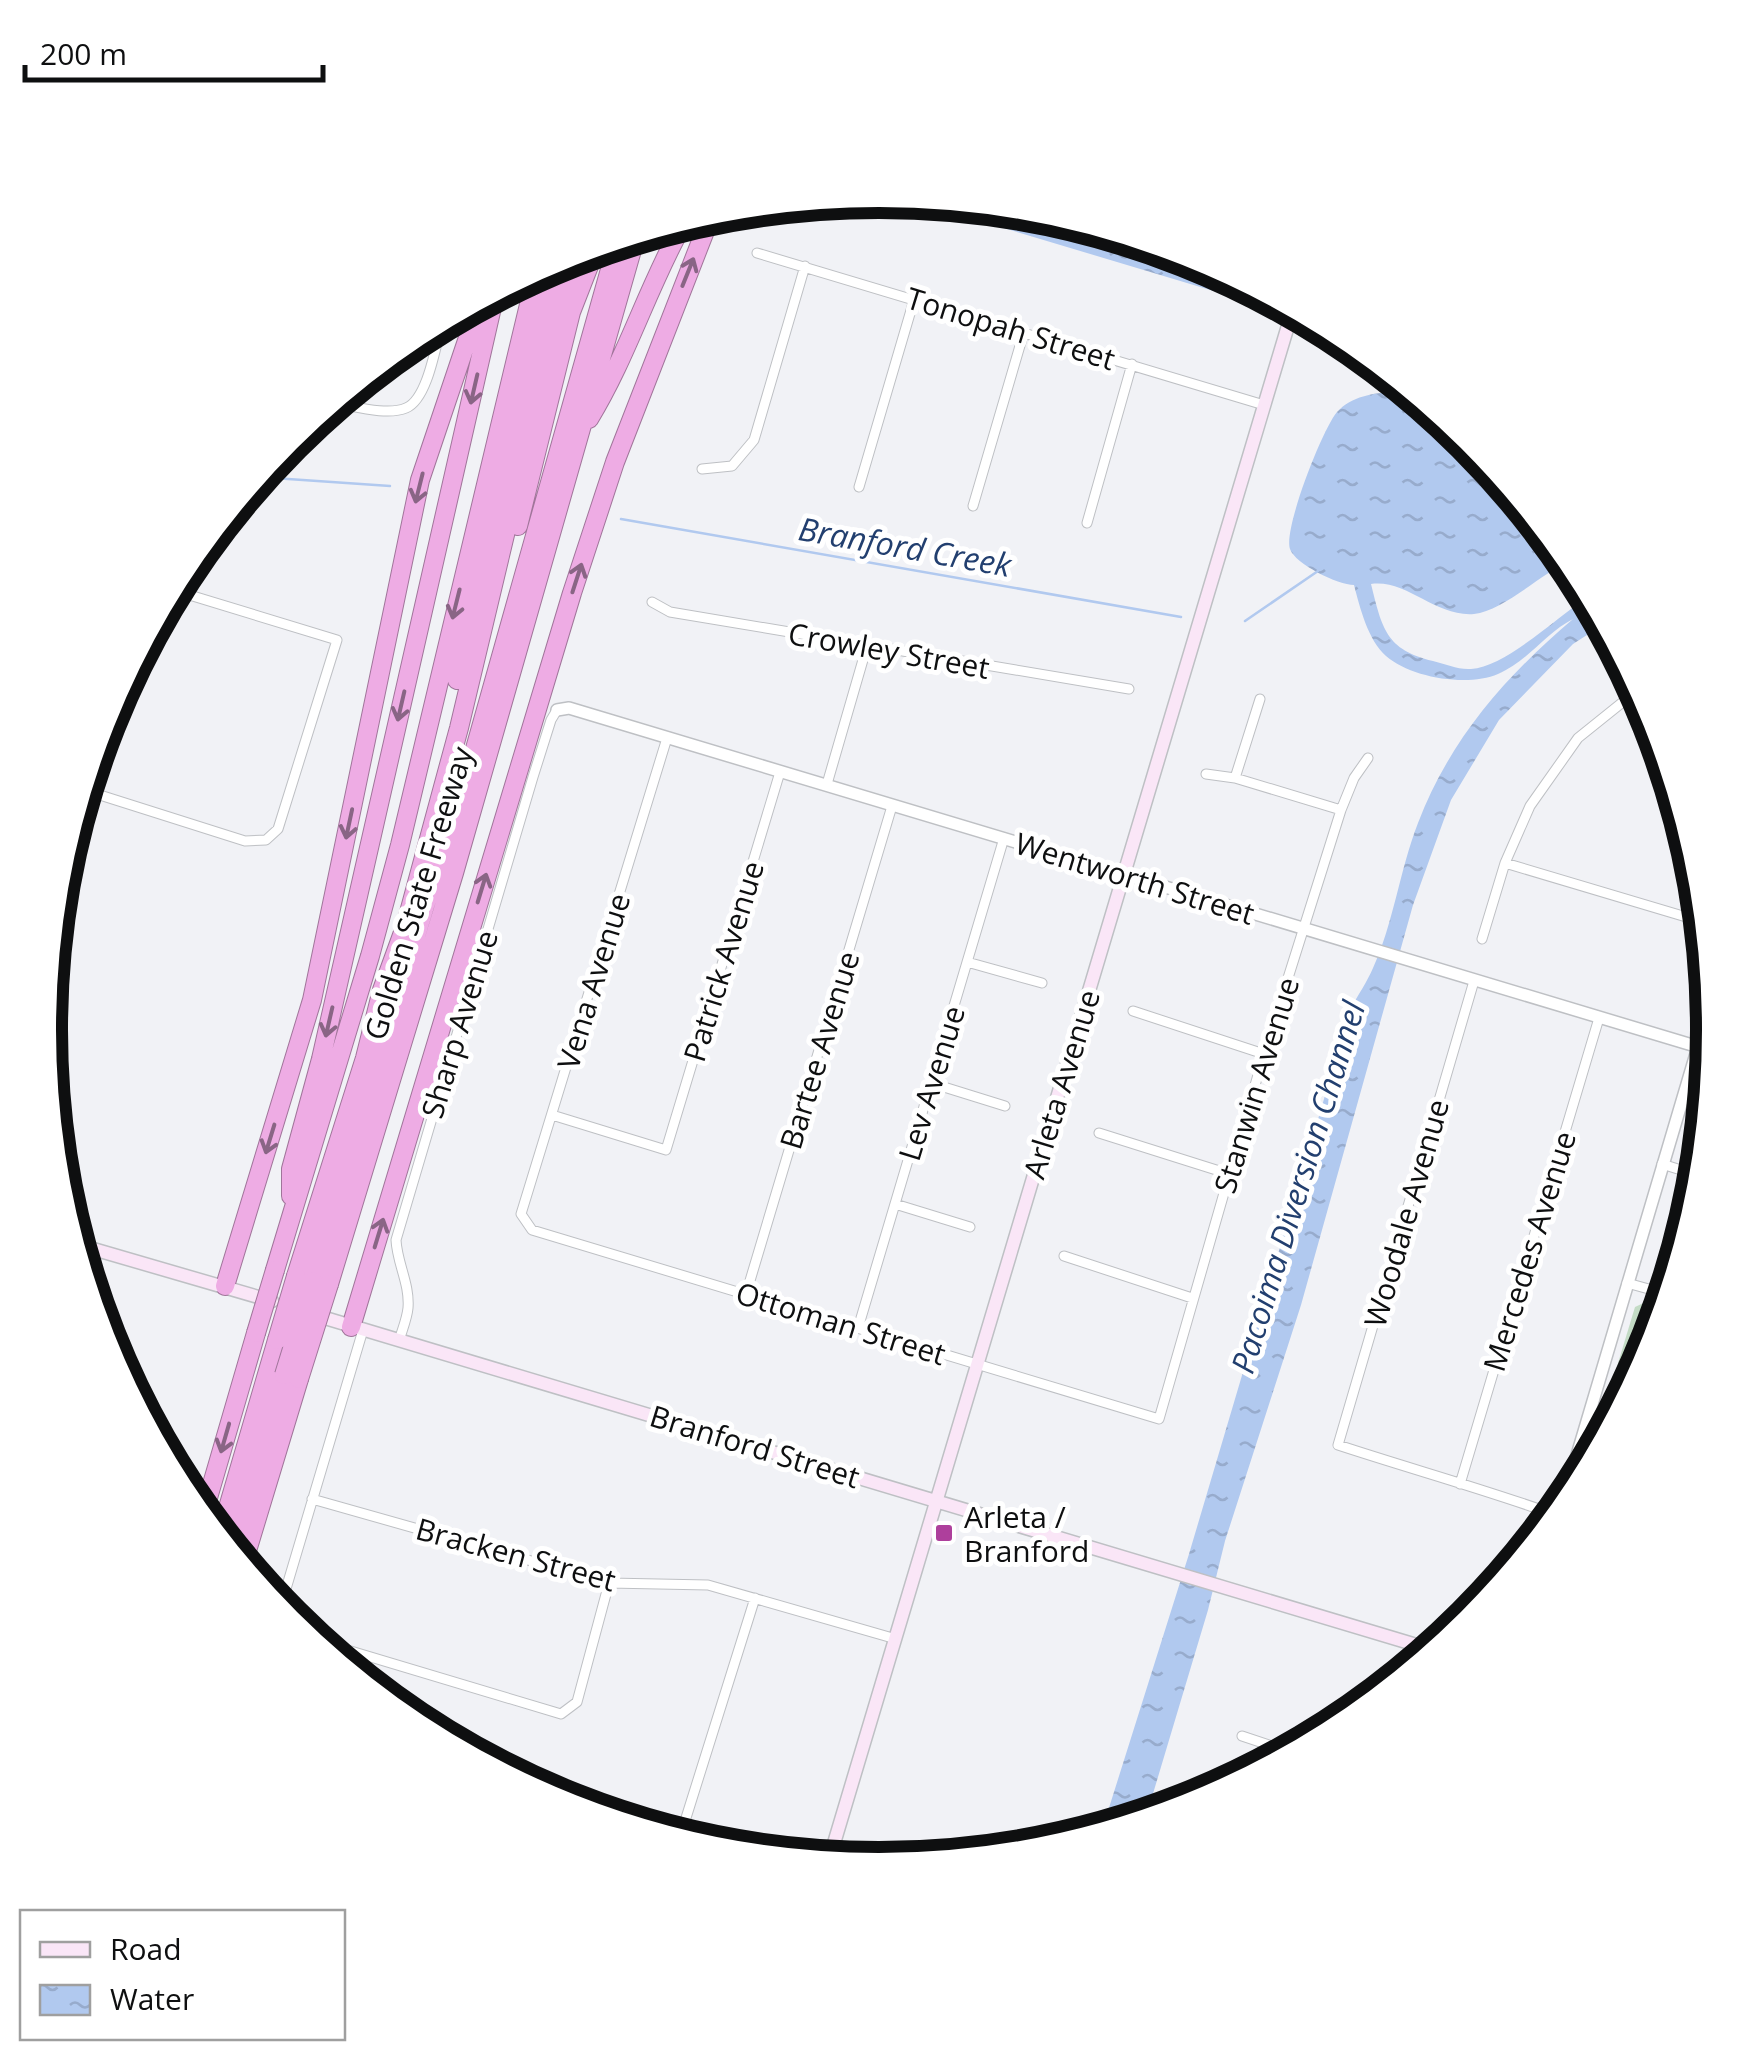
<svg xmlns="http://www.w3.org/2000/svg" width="1759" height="2060" font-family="'Open Sans',sans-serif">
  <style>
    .park { fill: url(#park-crowns) }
    .garden { fill: #c3dbc5 }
    .water { fill: url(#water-ripples) }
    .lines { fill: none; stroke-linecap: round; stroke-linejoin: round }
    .stream { stroke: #b1c9ef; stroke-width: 2.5 }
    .minor-casing { stroke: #bec0c4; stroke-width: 11 }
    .tertiary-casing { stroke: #bec0c4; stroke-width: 14 }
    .secondary-casing { stroke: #bec0c4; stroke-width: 15 }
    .motorway-casing { stroke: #a0759a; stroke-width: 20 }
    .minor { stroke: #fff; stroke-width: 9 }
    .tertiary { stroke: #fff; stroke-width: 11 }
    .secondary { stroke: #fae6f7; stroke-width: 12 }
    .motorway { stroke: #eeace4; stroke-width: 18 }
    .motorway-bridge-casing { stroke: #a0759a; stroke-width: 20; stroke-linecap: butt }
    .motorway-bridge { stroke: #eeace4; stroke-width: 18 }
    .oneway { stroke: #896585 }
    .poi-dot { fill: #ae3f9c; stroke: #fff; stroke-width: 4 }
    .labels { text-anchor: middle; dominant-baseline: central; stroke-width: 10; stroke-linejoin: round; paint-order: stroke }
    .street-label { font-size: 30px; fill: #0e0f10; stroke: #fff }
    .poi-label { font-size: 30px; fill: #0e0f10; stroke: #fff; text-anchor: start }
    .water-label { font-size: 32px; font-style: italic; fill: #223f6f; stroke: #fff }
    .rim { fill: none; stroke: #0e0f10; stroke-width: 12 }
  </style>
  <defs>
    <pattern id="park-crowns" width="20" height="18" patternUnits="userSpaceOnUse" patternTransform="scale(2.5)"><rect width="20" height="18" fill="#c3dbc5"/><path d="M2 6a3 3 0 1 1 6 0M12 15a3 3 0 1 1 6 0" fill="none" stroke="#a6bba8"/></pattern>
    <pattern id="water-ripples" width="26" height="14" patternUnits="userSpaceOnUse" patternTransform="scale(2.5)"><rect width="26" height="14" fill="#b1c9ef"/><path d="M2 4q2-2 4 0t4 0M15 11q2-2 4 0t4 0" fill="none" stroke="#97abcc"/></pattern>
  </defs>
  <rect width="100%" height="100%" fill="#f1f2f6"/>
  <!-- park -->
  <path class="park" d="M1654 1298 1665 1302 1650 1350 1586 1469 1635 1307Z"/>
  <!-- garden -->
  <path class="garden" d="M1655 1319 1659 1321 1650 1350 1633 1383 1629 1381 1647 1323Z"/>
  <!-- water -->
  <path class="water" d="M900 197 1016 209 1219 270 1314 321Z
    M1394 392 1422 401 1470 440 1569 561C1541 574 1503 611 1474 614 1435 617 1407 579 1371 584 1382 628 1386 650 1433 661 1446 664 1458 670 1471 669 1506 667 1558 616 1589 596L1604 624 1573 644 1499 720 1451 800 1413 905 1301 1305 1225 1541 1208 1610 1146 1817 1102 1830 1189 1554 1351 1008C1358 995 1367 982 1373 968 1393 925 1400 869 1418 823 1450 739 1506 676 1573 619 1547 632 1527 662 1498 674 1468 687 1411 678 1386 656 1368 640 1360 608 1354 585 1338 585 1295 564 1290 549 1283 529 1323 428 1337 412 1352 396 1373 393 1394 392Z"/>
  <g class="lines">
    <!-- stream -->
    <path class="stream" d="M259 477 390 486
      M621 519 1181 617
      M1245 621 1318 571"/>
    <defs>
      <path id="minor" d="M757 253 1264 405
        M334 403C354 406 387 416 406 408 428 399 436 344 442 322
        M702 469 732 466 754 440 805 266
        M859 487 914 300
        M973 506 1024 332
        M1087 523 1132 364
        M652 602 670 612 1129 689
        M667 738 521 1214 532 1230 1159 1419 1264 1054 1341 810 1354 778 1368 758
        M1206 774 1235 778 1341 810
        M1235 778 1260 699
        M827 784 867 646
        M84 790 245 841 266 840 278 829 337 640 173 590
        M1505 863 1703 922
        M1482 939 1505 863 1530 806 1578 738 1639 689
        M967 962 1042 983
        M1474 981 1338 1445C1411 1469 1484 1489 1556 1515
        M48 994 52 981 50 980
        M1133 1011 1264 1054
        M1698 1047 1711 1002
        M931 1083 1005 1106
        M552 1115 666 1150 780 772
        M1099 1133 1229 1174
        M1662 1164 1700 1176
        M895 1204 970 1227
        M1064 1256 1192 1298
        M1627 1283 1667 1294
        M746 1294 892 806
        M858 1328 1004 838
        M399 1341C402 1330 407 1319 408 1308 410 1284 397 1263 396 1240L533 777 551 720 557 710
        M1460 1484 1599 1018
        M312 1499 609 1583 708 1585 896 1639
        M280 1609 363 1330
        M314 1640 561 1714 577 1702 609 1583
        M1242 1736 1290 1752
        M680 1837 755 1598"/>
      <path id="tertiary" d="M557 710 569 708 1712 1051
        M1561 1509 1698 1047"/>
      <path id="secondary" d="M76 1244 272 1301
        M315 1315 1433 1650
        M829 1860 1293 309"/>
      <path id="motorway" d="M589 419C627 357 648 286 684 222
        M518 526 571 312 596 248
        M457 680 556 261
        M291 1196V1169L321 1059 495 294
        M275 1270 370 956 400 845 537 271
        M296 1276 365 1058 382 990 405 927 459 728 559 308 580 253
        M313 1281 425 906 460 802 618 241
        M329 1284 454 873 636 236
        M225 1286 312 1000 420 480 480 302
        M351 1327 572 593 615 462 712 213
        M203 1515 256 1333
        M220 1535 277 1340
        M232 1550 284 1375
        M243 1564 299 1379"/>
    </defs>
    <!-- minor casing -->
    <use href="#minor" class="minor-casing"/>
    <!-- tertiary casing -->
    <use href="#tertiary" class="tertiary-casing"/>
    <!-- secondary casing -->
    <use href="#secondary" class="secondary-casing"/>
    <!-- motorway casing -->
    <use href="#motorway" class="motorway-casing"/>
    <!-- minor -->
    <use href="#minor" class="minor"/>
    <!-- tertiary -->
    <use href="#tertiary" class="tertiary"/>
    <!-- secondary -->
    <use href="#secondary" class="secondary"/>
    <!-- motorway -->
    <use href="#motorway" class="motorway"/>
    <defs>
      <path id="motorway-bridge" d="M256 1333 275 1270
        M277 1340 296 1276
        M284 1375 313 1281
        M299 1379 329 1284"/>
    </defs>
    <!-- motorway-bridge casing -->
    <use href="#motorway-bridge" class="motorway-bridge-casing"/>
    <!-- motorway-bridge -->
    <use href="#motorway-bridge" class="motorway-bridge"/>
  </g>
  <!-- one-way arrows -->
  <defs><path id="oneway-shaft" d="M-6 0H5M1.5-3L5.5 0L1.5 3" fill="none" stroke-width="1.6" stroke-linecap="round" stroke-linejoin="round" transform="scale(2.5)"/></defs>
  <g class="oneway">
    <use href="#oneway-shaft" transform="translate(688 272) rotate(-68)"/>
    <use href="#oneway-shaft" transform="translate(474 389) rotate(103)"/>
    <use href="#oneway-shaft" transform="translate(419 488) rotate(104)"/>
    <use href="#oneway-shaft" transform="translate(577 578) rotate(-72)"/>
    <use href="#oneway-shaft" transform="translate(456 604) rotate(104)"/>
    <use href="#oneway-shaft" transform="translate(401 706) rotate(103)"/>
    <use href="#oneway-shaft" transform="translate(349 824) rotate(102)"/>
    <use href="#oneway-shaft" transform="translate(482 888) rotate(-73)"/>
    <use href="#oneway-shaft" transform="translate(329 1022) rotate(103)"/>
    <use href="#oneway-shaft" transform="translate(270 1139) rotate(107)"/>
    <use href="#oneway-shaft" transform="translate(379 1233) rotate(-73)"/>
    <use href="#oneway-shaft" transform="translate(225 1438) rotate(106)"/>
  </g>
  <!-- markers -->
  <rect class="poi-dot" x="934" y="1523" width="20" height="20" rx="5"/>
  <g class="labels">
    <!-- street labels -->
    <g class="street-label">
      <text transform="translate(1011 328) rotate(17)">Tonopah Street</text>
      <text transform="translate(889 650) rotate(10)">Crowley Street</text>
      <text transform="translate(1135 878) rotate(17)">Wentworth Street</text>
      <text transform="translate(418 893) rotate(-73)">Golden State Freeway</text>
      <text transform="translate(723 961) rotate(-73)">Patrick Avenue</text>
      <text transform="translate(593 981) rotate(-73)">Vena Avenue</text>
      <text transform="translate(459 1024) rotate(-73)">Sharp Avenue</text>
      <text transform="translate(819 1050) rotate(-73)">Bartee Avenue</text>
      <text transform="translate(931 1083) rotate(-73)">Lev Avenue</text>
      <text transform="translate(1061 1084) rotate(-73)">Arleta Avenue</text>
      <text transform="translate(1256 1085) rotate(-73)">Stanwin Avenue</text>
      <text transform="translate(1406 1213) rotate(-74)">Woodale Avenue</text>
      <text transform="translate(1529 1251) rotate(-73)">Mercedes Avenue</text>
      <text transform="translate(841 1323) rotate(17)">Ottoman Street</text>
      <text transform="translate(755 1446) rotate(17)">Branford Street</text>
      <text transform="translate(516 1554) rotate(15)">Bracken Street</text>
    </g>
    <!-- poi labels -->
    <g class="poi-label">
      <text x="964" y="1516">Arleta /<tspan x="964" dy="34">Branford</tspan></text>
    </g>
    <!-- water labels -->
    <g class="water-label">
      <text transform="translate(905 546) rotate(10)">Branford Creek</text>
      <text transform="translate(1297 1187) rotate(-73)">Pacoima Diversion Channel</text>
    </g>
  </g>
  <!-- crop -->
  <path d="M0 0H1759V2060H0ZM62 1030a817 817 0 1 1 1634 0a817 817 0 1 1-1634 0Z" fill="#fff" fill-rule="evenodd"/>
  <path class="rim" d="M62 1030a817 817 0 1 1 1634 0a817 817 0 1 1-1634 0Z"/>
  <!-- legend -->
  <rect x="20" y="1910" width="325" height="130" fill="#ffffff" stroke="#9f9f9f" stroke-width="2.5"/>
  <rect x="40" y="1942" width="50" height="15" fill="#fae6f7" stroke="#9f9f9f" stroke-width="2.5"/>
  <text x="110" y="1960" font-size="30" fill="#0e0f10">Road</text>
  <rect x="40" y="1985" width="50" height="30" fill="url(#water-ripples)" stroke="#9f9f9f" stroke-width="2.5"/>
  <text x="110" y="2010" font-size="30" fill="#0e0f10">Water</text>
  <!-- scale -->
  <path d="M25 65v15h298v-15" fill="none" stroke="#0e0f10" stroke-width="5"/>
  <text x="40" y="65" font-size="30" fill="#0e0f10" stroke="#ffffff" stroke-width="8" paint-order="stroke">200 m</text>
</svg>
